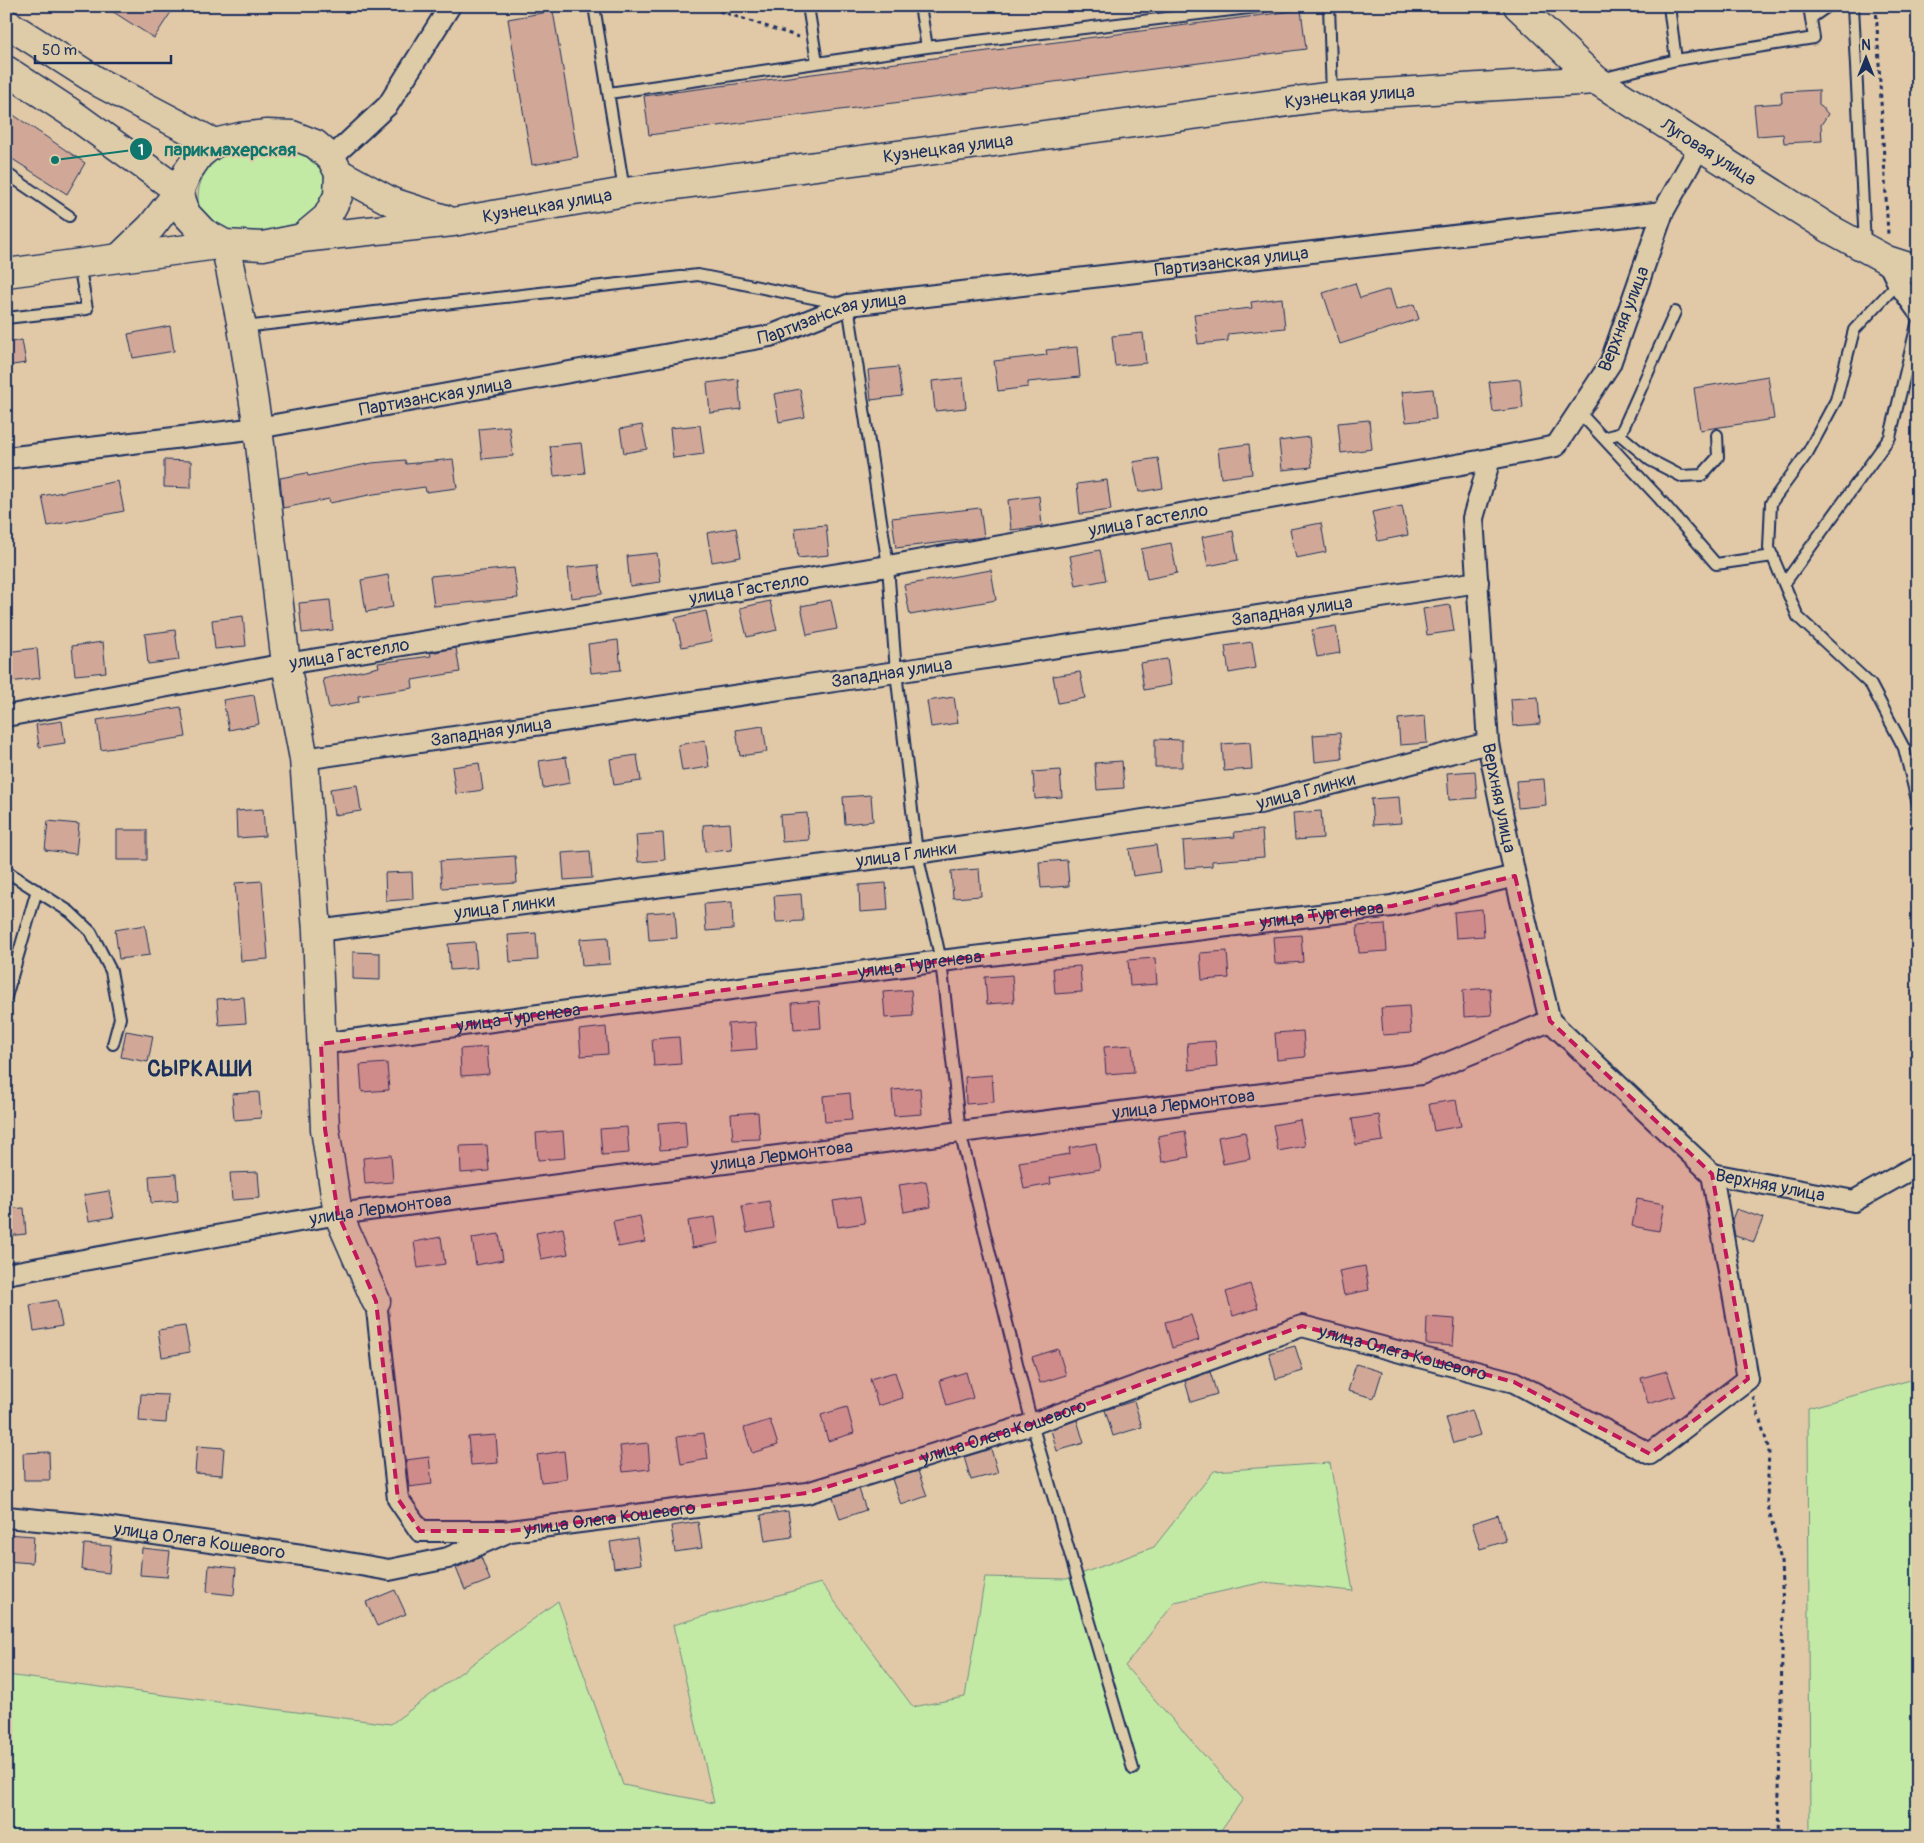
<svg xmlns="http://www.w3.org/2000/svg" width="1924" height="1843" font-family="Pangolin,sans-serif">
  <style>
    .green { fill: #c3eaa5; stroke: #6f8c82 }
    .building { fill: #d1a897; stroke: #1b2f5e }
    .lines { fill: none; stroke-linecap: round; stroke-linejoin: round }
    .lane-casing { stroke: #1b2f5e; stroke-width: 14 }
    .street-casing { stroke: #1b2f5e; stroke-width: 24 }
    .secondary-casing { stroke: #1b2f5e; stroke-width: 31 }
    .path { stroke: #1b2f5e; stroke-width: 3; stroke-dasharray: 4 4; stroke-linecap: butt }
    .lane { stroke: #decca9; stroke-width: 10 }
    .street { stroke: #decca9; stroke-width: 20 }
    .secondary { stroke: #decca9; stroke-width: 28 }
    .marked { fill: #c2185b; fill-opacity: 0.2; stroke: #c2185b; stroke-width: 4; stroke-dasharray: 10 6; stroke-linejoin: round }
    .labels { text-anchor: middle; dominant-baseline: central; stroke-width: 4; stroke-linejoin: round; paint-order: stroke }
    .street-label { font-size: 18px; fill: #1b2f5e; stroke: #decca9 }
    .district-label { font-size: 22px; font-weight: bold; letter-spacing: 1px; fill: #1b2f5e; stroke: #decca9 }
    .leader { fill: none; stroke: #0f766e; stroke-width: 2 }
    .callout-dot { fill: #0f766e; stroke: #decca9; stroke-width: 2 }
    .mark-label { font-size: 15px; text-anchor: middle; font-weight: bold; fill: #fff }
    .callout-label { font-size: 19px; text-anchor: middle; font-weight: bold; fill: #0f766e; stroke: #decca9; stroke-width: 4; stroke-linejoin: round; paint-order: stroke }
  </style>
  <rect width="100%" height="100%" fill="#e1c9a7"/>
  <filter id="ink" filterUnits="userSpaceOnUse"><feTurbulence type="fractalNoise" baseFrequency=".02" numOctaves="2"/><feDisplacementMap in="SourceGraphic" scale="10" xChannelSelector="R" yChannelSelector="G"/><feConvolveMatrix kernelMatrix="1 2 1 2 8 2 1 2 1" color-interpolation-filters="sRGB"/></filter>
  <g filter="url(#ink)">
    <!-- green -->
    <path class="green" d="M277 146C284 148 293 148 300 150 324 159 334 190 316 210 297 232 255 236 229 231 217 228 209 219 200 212 192 183 209 158 238 150 250 147 264 147 277 146Z
      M1918 1378V1837H1810L1808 1408Z
      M1330 1463 1353 1591 1264 1582 1175 1602 1125 1666 1243 1799 1216 1837H6V1675L391 1724 558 1601 623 1785 714 1803 673 1625 821 1583 913 1707 965 1697 985 1577 1067 1579 1154 1547 1214 1471Z"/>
    <!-- building -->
    <path class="building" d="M104 6H175L154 38Z
      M1301 10 1306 49 649 135 644 96Z
      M553 11 578 157 532 165 508 19Z
      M1819 90V104L1828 114 1821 125 1822 141 1784 143 1783 134 1757 136 1754 105 1782 103 1781 92Z
      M6 110 85 163 67 194 6 155Z
      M1355 283 1360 298 1390 289 1396 310 1414 304 1419 319 1340 344 1323 293Z
      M1282 298 1285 328 1228 334V341L1198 344 1194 314 1252 308 1251 302Z
      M170 326 174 351 133 358 128 334Z
      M1143 333 1146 363 1115 366 1112 336Z
      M22 340 26 363 6 366V343Z
      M1077 347 1080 377 1028 382V387L998 391 994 361 1047 355 1046 350Z
      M898 367 902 396 871 400 868 370Z
      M1768 376 1774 419 1700 430 1694 388Z
      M963 378 966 408 935 411 932 381Z
      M738 379 741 409 710 413 707 383Z
      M1520 379 1523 408 1493 412 1489 382Z
      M800 389 805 417 779 422 774 394Z
      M1433 389 1436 419 1406 422 1402 392Z
      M1369 420 1372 449 1341 453 1338 423Z
      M642 425 647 449 624 453 620 429Z
      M700 425 704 454 673 458 670 428Z
      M509 426 513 456 482 459 479 429Z
      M1309 437 1312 467 1282 470 1279 441Z
      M581 443 585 473 554 476 550 446Z
      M1249 444 1252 474 1221 478 1218 448Z
      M1158 458 1163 488 1139 492 1133 462Z
      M453 459 457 488 426 492 425 487 374 494 330 503 329 499 283 508 280 478 307 473 308 476 372 463 405 460 406 464Z
      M164 460 191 461V488L164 487Z
      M1107 480 1111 510 1080 514 1077 484Z
      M118 481 124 511 48 526 42 496Z
      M1039 496 1042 526 1011 530 1008 500Z
      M1402 506 1408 535 1378 541 1372 512Z
      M980 508 984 537 896 548 892 518Z
      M1321 523 1326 552 1296 558 1290 529Z
      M826 525 829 555 798 558 795 528Z
      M736 528 741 557 712 562 707 533Z
      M1233 531 1238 560 1208 566 1202 537Z
      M1171 543 1177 573 1147 579 1141 549Z
      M1100 550 1106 580 1076 586 1070 556Z
      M657 553 661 582 630 586 627 556Z
      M598 565 602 594 571 598 568 568Z
      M514 568 518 598 434 606 430 576Z
      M991 570 996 600 910 615 904 585Z
      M388 575 393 607 366 612 361 580Z
      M330 600 333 630 302 633 299 603Z
      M831 600 837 629 807 635 801 606Z
      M770 601 777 630 747 637 740 608Z
      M1450 605 1454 631 1427 635 1423 609Z
      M706 611 712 641 682 647 675 618Z
      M243 616 246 646 215 649 212 620Z
      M1336 626 1340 653 1317 657 1312 630Z
      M175 630 179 660 148 664 145 634Z
      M618 640 621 670 591 673 588 644Z
      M103 642 106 672 75 675 72 646Z
      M1252 642 1256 668 1229 673 1225 646Z
      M37 648 40 678 10 682 6 652Z
      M456 648 460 672 412 680 413 688 358 696 359 702 329 708 323 679 379 667 378 663 431 656 430 653Z
      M1167 659 1171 685 1144 690 1140 663Z
      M1080 672 1085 698 1058 703 1053 676Z
      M254 695 259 724 229 730 223 700Z
      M954 697 958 723 931 727 927 701Z
      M1538 697 1540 724 1513 726 1511 699Z
      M181 707 186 737 101 750 97 720Z
      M1425 716 1427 743 1400 745 1398 719Z
      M62 721 65 743 39 747 36 725Z
      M763 726 767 752 740 756 736 730Z
      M1340 733 1342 759 1315 762 1313 735Z
      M1155 739 1182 740V767H1155Z
      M705 740 709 767 682 771 678 745Z
      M1250 742 1252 769 1224 771 1222 744Z
      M637 755 641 781 614 785 610 759Z
      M566 757 570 783 543 788 539 761Z
      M1122 761 1124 788 1097 790 1095 763Z
      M479 763 483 790 456 794 452 767Z
      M1060 770 1062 797 1035 799 1033 772Z
      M1475 771 1477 798 1449 800 1447 773Z
      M1544 779 1546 805 1518 808 1516 781Z
      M357 785 361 811 334 815 330 789Z
      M871 795 873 821 845 824 843 797Z
      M1399 797 1401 823 1373 825 1371 799Z
      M263 809 265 836 237 838 236 811Z
      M1321 811 1323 838 1295 840 1293 813Z
      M807 813 809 840 782 842 780 815Z
      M48 821 79 824 76 854 45 850Z
      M730 823 732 850 705 852 703 825Z
      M117 830H147V860H117Z
      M1262 830 1264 857 1212 861V866L1185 868 1183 841 1235 837 1234 832Z
      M663 833 665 860 638 862 636 835Z
      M1156 845 1160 872 1133 876 1129 849Z
      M590 851 592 878 564 880 562 853Z
      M515 856 517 883 442 888 440 861Z
      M1067 860 1069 886 1041 888 1039 862Z
      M979 869 981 896 953 898 951 871Z
      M412 872 413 899 386 901 385 873Z
      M262 881 268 959 241 961 235 883Z
      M886 883 888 910 860 912 859 885Z
      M801 894 803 921 776 922 774 896Z
      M732 902 733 929 706 931 704 904Z
      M1482 909 1484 936 1456 938 1454 912Z
      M675 911 677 938 649 940 647 913Z
      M1385 924 1387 951 1359 953 1357 926Z
      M145 925 150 955 119 959 115 930Z
      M536 933 538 960 510 962 508 935Z
      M1301 935 1303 962 1275 964 1273 937Z
      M608 937 610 964 582 966 580 939Z
      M475 942 477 968 450 970 448 944Z
      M1227 951 1229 978 1202 980 1200 953Z
      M353 952 380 953V980L353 979Z
      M1155 958 1157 984 1130 986 1128 960Z
      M1080 966 1082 992 1055 994 1053 968Z
      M1012 975 1014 1002 987 1004 985 977Z
      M1490 988 1492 1015 1464 1017 1463 990Z
      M911 990 913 1016 885 1018 883 992Z
      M244 997 246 1023 219 1025 217 999Z
      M819 1001 821 1028 794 1030 792 1003Z
      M1409 1006 1411 1033 1383 1035 1381 1008Z
      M755 1022 757 1049 730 1051 728 1024Z
      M606 1027 608 1054 581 1056 579 1030Z
      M126 1031 153 1036 148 1062 121 1057Z
      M1303 1031 1305 1057 1277 1060 1275 1033Z
      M679 1037 681 1064 654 1066 652 1039Z
      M1215 1041 1217 1067 1189 1070 1187 1043Z
      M1132 1045 1134 1072 1106 1074 1104 1047Z
      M487 1047 489 1074 461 1076 460 1049Z
      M387 1063 389 1090 362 1092 360 1065Z
      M992 1075 994 1102 966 1104 965 1077Z
      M920 1088 922 1114 894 1116 892 1090Z
      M259 1092 261 1118 234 1120 232 1094Z
      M850 1093 852 1120 825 1122 823 1096Z
      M1456 1100 1461 1126 1434 1131 1429 1104Z
      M758 1112 760 1139 733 1140 731 1114Z
      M1379 1115 1383 1141 1356 1145 1352 1119Z
      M1300 1120 1305 1146 1278 1151 1273 1125Z
      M685 1121 687 1148 660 1150 658 1123Z
      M627 1127 629 1153 602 1155 600 1129Z
      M563 1131 565 1158 538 1160 536 1133Z
      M1185 1131 1189 1157 1162 1162 1158 1136Z
      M1245 1132 1250 1159 1223 1164 1218 1137Z
      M1096 1143 1100 1169 1050 1178 1051 1184 1024 1189 1019 1162 1070 1154 1069 1148Z
      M487 1145 489 1171 461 1173 460 1146Z
      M391 1155 393 1182 365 1184 363 1158Z
      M258 1172 260 1198 232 1200 230 1173Z
      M176 1174 178 1201 151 1203 149 1176Z
      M926 1181 931 1207 904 1212 899 1185Z
      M109 1191 114 1217 89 1221 84 1195Z
      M860 1197 865 1223 838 1227 833 1201Z
      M1637 1199 1664 1204 1659 1231 1632 1226Z
      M769 1201 774 1228 747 1233 742 1206Z
      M24 1208 26 1234 6 1236V1209Z
      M1736 1209 1763 1218 1754 1242 1735 1236 1732 1220Z
      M640 1216 645 1242 618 1247 613 1221Z
      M715 1217 719 1243 692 1248 688 1221Z
      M563 1228 568 1254 541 1259 536 1233Z
      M499 1234 503 1260 476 1265 472 1238Z
      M441 1237 445 1264 418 1268 414 1242Z
      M1365 1266 1369 1290 1344 1295 1339 1271Z
      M1250 1284 1258 1308 1233 1316 1226 1292Z
      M57 1300 62 1326 34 1331 30 1305Z
      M1191 1315 1199 1340 1172 1348 1165 1322Z
      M1427 1317 1455 1319 1453 1346 1426 1344Z
      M185 1326 190 1352 162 1357 158 1330Z
      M1295 1346 1303 1371 1276 1379 1269 1353Z
      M1058 1349 1066 1375 1040 1383 1032 1357Z
      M1356 1364 1382 1372 1374 1398 1348 1391Z
      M1667 1371 1675 1396 1648 1404 1641 1378Z
      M895 1372 903 1398 878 1406 870 1379Z
      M966 1372 973 1398 947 1406 940 1380Z
      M1210 1372 1217 1394 1191 1402 1185 1381Z
      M141 1394 168 1395 166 1423 139 1421Z
      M1134 1401 1142 1427 1113 1436 1105 1410Z
      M847 1407 854 1433 828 1441 821 1415Z
      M1472 1410 1480 1435 1454 1443 1446 1418Z
      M770 1420 778 1445 752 1453 744 1428Z
      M1077 1420 1084 1443 1057 1451 1051 1430Z
      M704 1433 708 1459 681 1464 677 1437Z
      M496 1435 498 1463 471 1465 468 1437Z
      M648 1443 650 1469 623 1472 620 1446Z
      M197 1446 224 1448 222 1475 195 1473Z
      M991 1449 998 1473 971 1480 964 1457Z
      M564 1451 567 1479 541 1482 537 1455Z
      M49 1452 50 1480H24L23 1453Z
      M429 1457 432 1484 409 1487 406 1460Z
      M918 1471 927 1496 901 1505 892 1479Z
      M859 1489 866 1510 840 1519 833 1497Z
      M788 1511 792 1537 765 1541 761 1515Z
      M1498 1515 1506 1541 1480 1549 1472 1523Z
      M698 1522 702 1548 675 1552 671 1526Z
      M6 1534 34 1536 32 1563 6 1561Z
      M637 1538 641 1564 614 1568 610 1542Z
      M84 1544 111 1546 109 1573 82 1570Z
      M142 1548 170 1551 167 1577 140 1575Z
      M481 1557 490 1580 465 1590 456 1568Z
      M209 1565 236 1568 234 1595 207 1592Z
      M395 1590 406 1614 377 1626 366 1602Z"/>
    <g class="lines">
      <defs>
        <path id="lane" d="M594 6 624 190
          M808 6 817 62
          M920 6 927 47
          M1329 6 1332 95
          M1669 6 1676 60
          M1853 6 1865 245
          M1811 18 1828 6
          M1601 79 1676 60 1814 38 1809 6
          M609 93 927 47 1265 6
          M6 173 69 216
          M1898 283 1854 330 1836 400 1808 452 1771 503 1769 548 1798 617 1871 685 1904 748 1918 804
          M6 318 87 309 79 264
          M243 327 698 275 848 305 888 566 896 672 917 853 941 961 960 1132 1032 1424 1133 1769
          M1579 412 1658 497 1716 564 1773 556
          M1619 434 1650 460 1681 476 1702 475 1718 457 1717 435
          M1603 438 1621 433 1675 312
          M1784 584 1890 437 1918 320
          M6 871 70 912 91 932 111 971 120 1018 113 1044
          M6 997 37 890"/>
        <g id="street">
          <path id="s1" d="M1700 146 1663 212 1610 364 1556 446 1490 459 1473 518 1488 743 1515 876 1550 1021 1712 1174 1854 1201 1918 1165"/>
          <path d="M331 158 388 105 450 6"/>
          <path d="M1887 260 1898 283 1918 311"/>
          <path id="s2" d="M6 458 258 428 770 336 848 305 1663 212"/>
          <path id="s3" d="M6 716 286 664 888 566 1490 459"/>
          <path id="s4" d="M304 759 896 672 1478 582"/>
          <path id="s5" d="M317 931 917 853 1260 803 1488 743"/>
          <path id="s6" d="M321 1044 941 961 1392 906 1515 876"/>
          <path id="s7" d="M6 1274 338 1214 960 1132 1421 1074 1550 1021"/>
          <path d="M376 1301 398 1499 420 1531H503"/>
          <path id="s8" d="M6 1517 91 1525 302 1555 389 1570 448 1558 510 1531 807 1493 1032 1424 1302 1326 1514 1382 1650 1454 1748 1379 1712 1174"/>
        </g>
        <g id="secondary">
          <path id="s9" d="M1518 6 1596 80 1830 229 1887 260 1918 270"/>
          <path d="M6 23 100 83 214 143"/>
          <path d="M6 70 70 112 179 191 151 227 121 256"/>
          <path d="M339 173 392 202 445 219"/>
          <path id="s10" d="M302 238 327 217 338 196 339 173 331 158 315 144 292 135 267 134 240 137 214 143 199 155 188 171 179 191 186 214 203 232 225 244 263 246 302 238 453 222 625 192 1332 96 1596 80"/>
          <path d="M6 273 225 244 242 327 258 428 286 664 304 759 317 931 325 1129 338 1214 376 1301"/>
        </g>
      </defs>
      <!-- lane casing -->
      <use href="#lane" class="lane-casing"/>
      <!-- street casing -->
      <use href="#street" class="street-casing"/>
      <!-- secondary casing -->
      <use href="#secondary" class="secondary-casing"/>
      <!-- path -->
      <path class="path" d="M704 6 799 37
        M1876 6 1888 235
        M1753 1397 1769 1450 1767 1501 1781 1561 1783 1611 1778 1837"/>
      <!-- lane -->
      <use href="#lane" class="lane"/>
      <!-- street -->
      <use href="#street" class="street"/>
      <!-- secondary -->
      <use href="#secondary" class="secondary"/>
    </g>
  </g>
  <!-- marked area -->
  <path class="marked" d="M1515 876 1550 1021 1712 1174 1748 1379 1650 1454 1514 1382 1302 1326 1032 1424 807 1493 510 1531H420L398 1499 376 1301 338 1214 325 1129 321 1044 941 961 1392 906Z"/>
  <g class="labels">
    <!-- street labels -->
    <g class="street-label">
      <text stroke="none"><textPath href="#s10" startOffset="1491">Кузнецкая улица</textPath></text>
      <text stroke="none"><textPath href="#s10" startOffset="1086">Кузнецкая улица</textPath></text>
      <text stroke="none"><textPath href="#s9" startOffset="241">Луговая улица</textPath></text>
      <text stroke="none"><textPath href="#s10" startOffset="681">Кузнецкая улица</textPath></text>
      <text stroke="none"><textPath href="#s2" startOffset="1244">Партизанская улица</textPath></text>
      <text stroke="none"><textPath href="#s2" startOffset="839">Партизанская улица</textPath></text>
      <text transform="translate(1624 319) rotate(-69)">Верхняя улица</text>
      <text stroke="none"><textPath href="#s2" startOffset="434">Партизанская улица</textPath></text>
      <text stroke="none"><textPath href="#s3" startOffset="1159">улица Гастелло</textPath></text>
      <text stroke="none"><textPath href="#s3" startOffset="754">улица Гастелло</textPath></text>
      <text stroke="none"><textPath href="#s4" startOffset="999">Западная улица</textPath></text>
      <text stroke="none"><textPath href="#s3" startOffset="349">улица Гастелло</textPath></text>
      <text stroke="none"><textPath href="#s4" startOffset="594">Западная улица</textPath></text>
      <text stroke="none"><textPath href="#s4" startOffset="189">Западная улица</textPath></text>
      <text stroke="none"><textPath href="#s5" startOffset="999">улица Глинки</textPath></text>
      <text stroke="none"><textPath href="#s1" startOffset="745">Верхняя улица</textPath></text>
      <text stroke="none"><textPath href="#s5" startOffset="594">улица Глинки</textPath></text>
      <text stroke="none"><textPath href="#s5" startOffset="189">улица Глинки</textPath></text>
      <text stroke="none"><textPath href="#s6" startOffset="1009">улица Тургенева</textPath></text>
      <text stroke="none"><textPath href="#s6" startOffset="604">улица Тургенева</textPath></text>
      <text stroke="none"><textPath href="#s6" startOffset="199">улица Тургенева</textPath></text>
      <text stroke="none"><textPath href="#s7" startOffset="1190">улица Лермонтова</textPath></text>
      <text stroke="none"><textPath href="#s7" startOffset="785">улица Лермонтова</textPath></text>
      <text stroke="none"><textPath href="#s1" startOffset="1256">Верхняя улица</textPath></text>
      <text stroke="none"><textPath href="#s7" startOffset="380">улица Лермонтова</textPath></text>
      <text stroke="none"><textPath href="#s8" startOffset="1441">улица Олега Кошевого</textPath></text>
      <text stroke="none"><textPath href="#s8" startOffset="1020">улица Олега Кошевого</textPath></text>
      <text stroke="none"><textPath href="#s8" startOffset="615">улица Олега Кошевого</textPath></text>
      <text stroke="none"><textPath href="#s8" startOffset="195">улица Олега Кошевого</textPath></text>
    </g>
    <!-- district labels -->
    <g class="district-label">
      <text x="200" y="1069">СЫРКАШИ</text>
    </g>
  </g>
  <!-- callouts -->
  <path class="leader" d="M55 160L141 149"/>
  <g class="callout-dot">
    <circle cx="55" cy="160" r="5"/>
    <circle cx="141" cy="149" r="12"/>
  </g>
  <g class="mark-label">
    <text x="141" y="155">1</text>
  </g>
  <g class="callout-label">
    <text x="230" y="156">парикмахерская</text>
  </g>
  <!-- margin -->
  <rect width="1924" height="1843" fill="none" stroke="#decca9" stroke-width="25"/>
  <rect x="12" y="12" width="1899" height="1818" fill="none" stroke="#1b2f5e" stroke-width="2" filter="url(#ink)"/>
  <!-- north arrow -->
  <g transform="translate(1866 58)" stroke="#decca9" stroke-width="4" paint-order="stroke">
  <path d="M0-4L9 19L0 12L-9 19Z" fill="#1b2f5e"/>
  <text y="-8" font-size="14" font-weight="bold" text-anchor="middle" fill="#1b2f5e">N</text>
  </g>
  <!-- scale -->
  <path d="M35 55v8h136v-8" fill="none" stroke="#1b2f5e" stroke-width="2.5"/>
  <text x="42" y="55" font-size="15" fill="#1b2f5e" stroke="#decca9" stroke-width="4" paint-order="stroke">50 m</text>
</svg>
